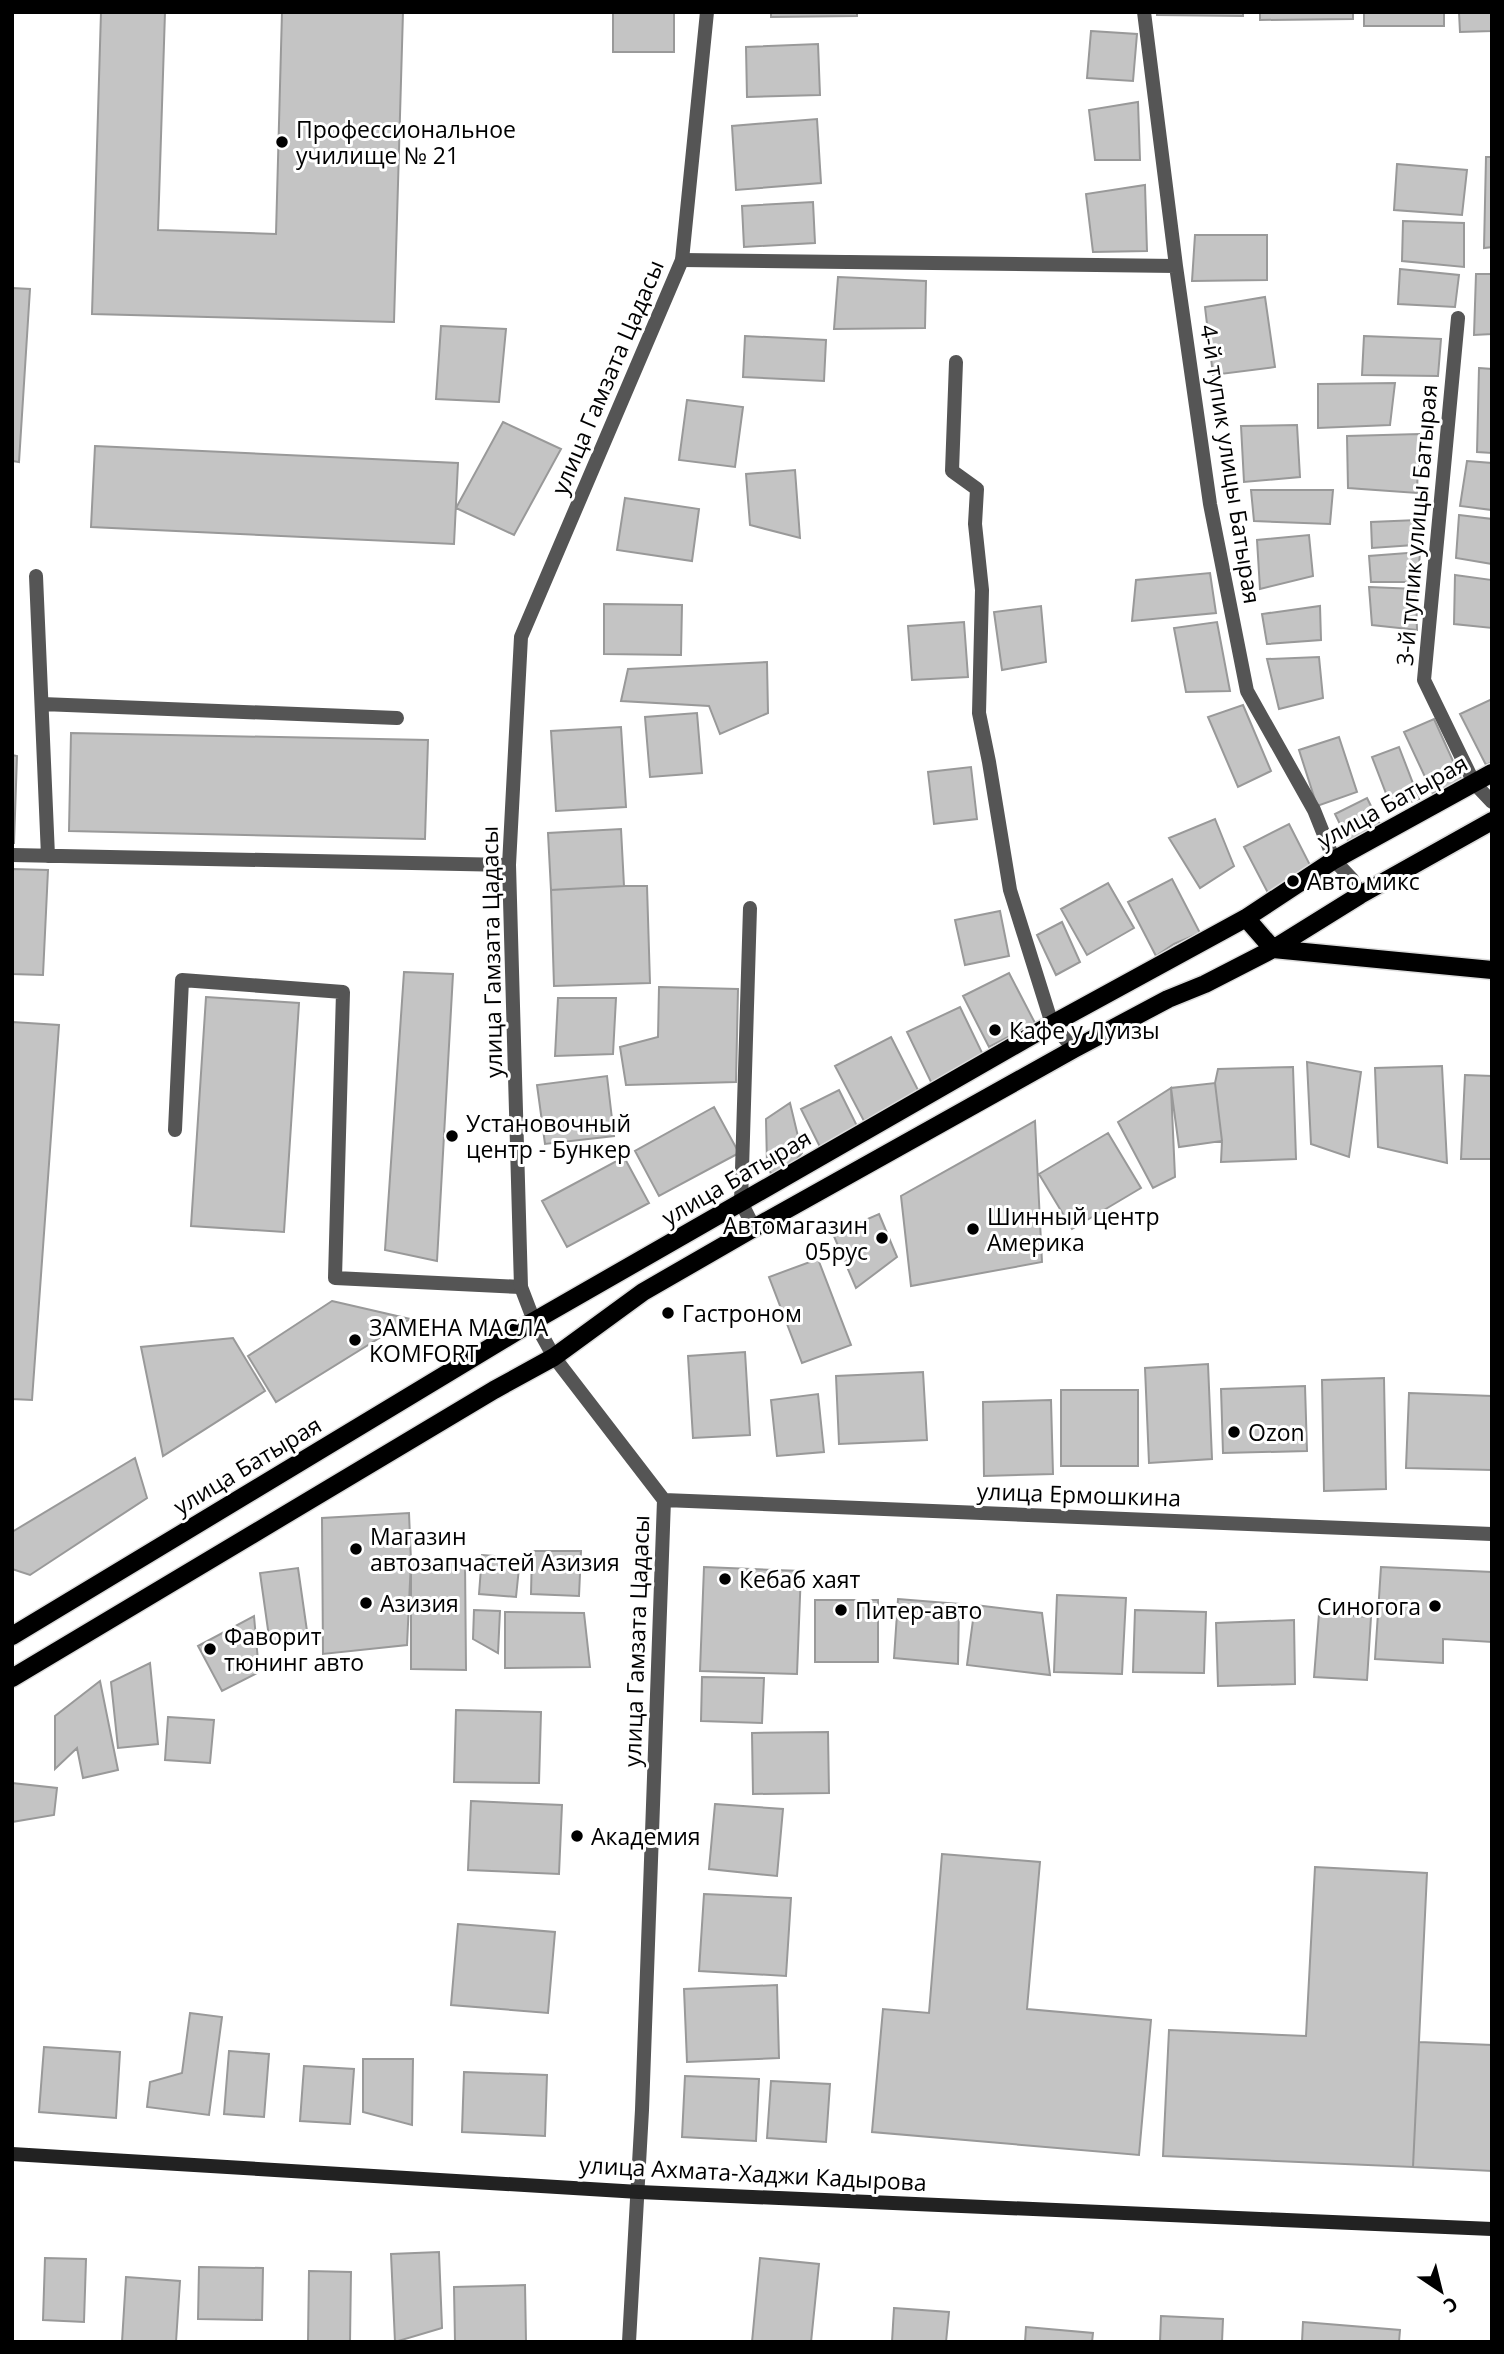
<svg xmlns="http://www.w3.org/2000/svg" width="1504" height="2354" font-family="'Open Sans',sans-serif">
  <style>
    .building { fill: #c4c4c4; stroke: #999; stroke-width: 2 }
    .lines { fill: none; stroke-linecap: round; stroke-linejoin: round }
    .primary-casing { stroke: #dbdbdb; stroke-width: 21 }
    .service { stroke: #555; stroke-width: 14 }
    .minor { stroke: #555; stroke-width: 14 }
    .secondary { stroke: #222; stroke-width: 14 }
    .primary { stroke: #000; stroke-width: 18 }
    .poi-dot { fill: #000; stroke: #fff; stroke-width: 2.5 }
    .labels { text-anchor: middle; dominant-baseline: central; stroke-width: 6; stroke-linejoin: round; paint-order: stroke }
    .poi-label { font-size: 23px; fill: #000; stroke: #fff; text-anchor: start }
    .street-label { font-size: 23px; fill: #000; stroke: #fff }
  </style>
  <rect width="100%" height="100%" fill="#fff"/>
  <!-- building -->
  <path class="building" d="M101 12H165L158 230 276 234 282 12H403L394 322 92 314Z
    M613 12H674V52H613Z
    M771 12H857V16L771 17Z
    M1157 12H1243V16L1157 15Z
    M1260 12H1353V19L1260 20Z
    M1364 12H1444V26H1364Z
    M1459 12H1492V31L1460 32Z
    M1091 31 1137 34 1133 81 1087 78Z
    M818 44 820 95 747 97 746 47Z
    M1138 102 1140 160H1095L1089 110Z
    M817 119 821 183 736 190 732 126Z
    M1486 157H1492V247L1484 248Z
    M1397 164 1467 170 1462 215 1394 210Z
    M1145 185 1147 251 1093 252 1086 194Z
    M813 202 815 243 744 247 742 206Z
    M1403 221 1464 223V267L1402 261Z
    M1195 235H1267V280L1192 281Z
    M1400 269 1459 275 1455 307 1398 304Z
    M1476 274H1492V334L1474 335Z
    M838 277 926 281 925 328 834 329Z
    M12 288 30 289 19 462 12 461Z
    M1265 297 1275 367 1213 375 1205 307Z
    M441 326 506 329 499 402 436 399Z
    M745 336 826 340 824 381 743 377Z
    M1364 336 1441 339 1438 376 1362 375Z
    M1479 368 1492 369V453L1477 452Z
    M1395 383 1390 425 1318 428V384Z
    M687 400 743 407 735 467 679 460Z
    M503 422 561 449 514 535 456 508Z
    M1297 425 1300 477 1244 482 1241 426Z
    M1419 434 1417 493 1348 488 1347 436Z
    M95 446 458 463 454 544 91 527Z
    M1467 461 1492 463V510L1460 506Z
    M795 470 800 538 750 525 746 474Z
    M1251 490H1333L1330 524 1254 521Z
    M625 498 699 509 692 561 617 550Z
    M1459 515 1492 519V564L1456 558Z
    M1417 520 1414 545 1372 548 1371 522Z
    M1309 535 1313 576 1260 589 1257 540Z
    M1420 552 1418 582H1371L1369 556Z
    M1210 573 1216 613 1132 621 1136 580Z
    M1455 575 1492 580V628L1454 624Z
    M1369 587 1416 589 1417 630 1372 625Z
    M604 604 682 605 681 655 604 654Z
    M1041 606 1046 662 1002 670 994 612Z
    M1320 606 1321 640 1267 644 1262 614Z
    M964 622 968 677 912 680 908 626Z
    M1217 622 1230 691 1186 692 1174 628Z
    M1319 657 1323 698 1279 709 1267 659Z
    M767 662 768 713 720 734 709 706 621 701 628 669Z
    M1492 699V762L1486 765 1460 714Z
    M1243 705 1271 771 1238 787 1208 717Z
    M697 713 702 773 650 777 645 717Z
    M1434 719 1462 781 1433 794 1404 732Z
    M621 727 626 807 556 811 551 731Z
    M71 733 428 740 425 839 69 831Z
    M1339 737 1357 792 1317 806 1299 750Z
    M1399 747 1419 799 1392 809 1372 757Z
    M12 755 17 756 14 843H12Z
    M971 767 977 819 934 824 928 772Z
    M1367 798 1386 836 1354 853 1335 814Z
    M1215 819 1234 866 1200 888 1169 838Z
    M1289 824 1313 871 1268 893 1244 847Z
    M621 829 624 886 551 890 548 833Z
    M12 869 48 870 43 975 12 974Z
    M1172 879 1200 933 1174 944 1156 956 1128 902Z
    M1108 883 1134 928 1087 955 1061 909Z
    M624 886H647L650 983 554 986 551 890Z
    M1000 911 1009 956 965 965 955 920Z
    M1062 922 1080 962 1056 975 1037 935Z
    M404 972 453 974 437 1261 385 1250Z
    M1009 973 1035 1023 989 1047 963 996Z
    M659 987 738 989 736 1082 626 1085 620 1047 658 1037Z
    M206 997 299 1003 284 1232 191 1226Z
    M558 998H616L613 1054 555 1056Z
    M960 1007 985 1059 932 1084 907 1032Z
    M12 1022 59 1025 32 1400 12 1399Z
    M891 1037 919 1092 864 1121 835 1066Z
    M1307 1062 1361 1072 1349 1157 1311 1144Z
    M1442 1066 1447 1163 1378 1147 1375 1068Z
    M1293 1067 1296 1159 1221 1162 1222 1141 1215 1083 1218 1069Z
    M1465 1075 1492 1076V1159H1461Z
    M607 1076 614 1136 545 1144 537 1085Z
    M1215 1083 1222 1141 1179 1147 1171 1088Z
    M1171 1088 1175 1177 1153 1188 1118 1122Z
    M839 1090 858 1128 820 1147 801 1109Z
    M790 1103 802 1153 793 1164 771 1174 767 1164 766 1119Z
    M714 1107 739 1153 659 1196 635 1151Z
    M1035 1121 1042 1262 911 1286 901 1196Z
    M1108 1133 1141 1188 1072 1229 1039 1174Z
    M624 1157 649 1203 567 1247 542 1201Z
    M879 1214 897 1257 856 1288 833 1234Z
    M818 1259 851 1345 802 1363 769 1277Z
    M332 1301 410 1319 276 1402 248 1356Z
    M233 1338 265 1391 163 1456 141 1347Z
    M745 1352 750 1435 693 1438 688 1356Z
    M1208 1364 1212 1459 1149 1463 1145 1368Z
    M923 1372 927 1440 839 1444 836 1376Z
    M1384 1378 1386 1489 1324 1491 1322 1380Z
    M1305 1386 1307 1451 1223 1453 1221 1389Z
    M1061 1390H1138V1466H1061Z
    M1409 1393 1492 1396V1470L1406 1468Z
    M818 1394 824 1452 777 1456 771 1400Z
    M1051 1400 1053 1474 984 1476 983 1402Z
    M135 1458 147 1498 30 1575 12 1569V1532Z
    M409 1513 411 1561 407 1645 323 1654 322 1518Z
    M532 1551H581L579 1596 531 1594Z
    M482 1555 520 1558 516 1597 479 1594Z
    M411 1561H465L466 1670 411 1669Z
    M704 1567 801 1571 797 1674 700 1671Z
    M1381 1567 1492 1572V1642L1443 1639V1663L1375 1659Z
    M298 1568 308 1638 270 1644 260 1573Z
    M1057 1595 1126 1598 1122 1674 1054 1672Z
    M898 1599 959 1604 958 1664 894 1658Z
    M815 1600H878V1662H815Z
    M975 1605 1042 1613 1050 1675 967 1665Z
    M474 1610 500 1611 498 1653 473 1639Z
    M1135 1610 1206 1612 1204 1673 1133 1672Z
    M505 1612 584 1613 590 1667 505 1668Z
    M1319 1614 1371 1617 1367 1680 1314 1677Z
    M254 1616 259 1672 222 1691 198 1646Z
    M1294 1620 1295 1684 1218 1686 1216 1623Z
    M150 1663 158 1744 118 1748 111 1682Z
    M702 1677 764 1678 762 1723 701 1721Z
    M100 1681 118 1770 83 1778 77 1748 55 1769V1716Z
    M456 1710 541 1712 539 1783 454 1782Z
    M168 1717 214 1720 210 1763 165 1760Z
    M828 1732 829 1793 753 1794 752 1733Z
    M12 1783 57 1788 54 1815 12 1822Z
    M471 1801 562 1805 559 1874 468 1870Z
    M715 1804 783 1809 777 1876 709 1869Z
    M942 1854 1040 1862 1027 2009 1151 2020 1139 2155 872 2132 883 2009 929 2013Z
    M1315 1867 1427 1873 1413 2167 1163 2156 1169 2030 1306 2036Z
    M704 1894 791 1898 786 1976 699 1971Z
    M458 1924 555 1932 548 2013 451 2005Z
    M777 1985 779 2058 687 2062 684 1989Z
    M190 2013 222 2017 209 2115 147 2107 150 2082 182 2073Z
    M1419 2042 1492 2045V2171L1413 2167Z
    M44 2047 120 2052 116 2118 39 2112Z
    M229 2051 269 2054 264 2117 224 2114Z
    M363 2059H413L412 2125 363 2112Z
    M304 2066 354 2069 350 2124 300 2121Z
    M464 2072 547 2075 545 2136 462 2132Z
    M685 2076 759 2079 756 2141 682 2137Z
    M771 2081 830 2084 826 2142 767 2138Z
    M439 2252 442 2328 395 2342 391 2254Z
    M45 2258 86 2259 84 2322 43 2320Z
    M760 2258 819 2264 811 2342H752Z
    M199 2267 263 2268 262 2320 198 2319Z
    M309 2271 351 2272 350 2342H308Z
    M126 2277 180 2281 176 2342H122Z
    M525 2285 526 2342H455L454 2287Z
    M894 2308 949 2312 946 2342H892Z
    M1161 2316 1223 2319 1222 2342H1160Z
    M1303 2322 1400 2330 1399 2342H1302Z
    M1026 2327 1093 2333 1092 2342H1025Z"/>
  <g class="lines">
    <defs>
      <path id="primary" d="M1246 918 1273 949 1492 970
        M12 1636 534 1321 1052 1024 1246 918 1334 860 1492 773
        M12 1678 494 1390 554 1357 643 1292 754 1228 1074 1049 1168 999 1205 984 1273 949 1360 895 1492 821"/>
    </defs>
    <!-- primary casing -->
    <use href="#primary" class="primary-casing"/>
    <!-- service -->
    <path class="service" d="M1144 12 1176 266 1210 504 1247 691 1314 810 1334 860 1352 879 1360 895
      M682 260 1176 266
      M1458 318 1424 680 1474 783 1492 802
      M956 362 952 471 977 489 975 524 982 590 979 713 989 762 1010 890 1052 1024 1074 1049
      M36 576 48 856
      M42 704 397 718
      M12 855 509 865
      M750 908 741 1202 754 1228
      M175 1130 182 980 343 992 335 1278 521 1287"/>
    <!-- minor -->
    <path class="minor" d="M664 1500 1492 1534
      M629 2342 642 2110 664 1500 554 1357 534 1321 521 1287 509 865 521 637 682 260 707 12"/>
    <!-- secondary -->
    <path class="secondary" d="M12 2154 639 2192 1492 2229"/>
    <!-- primary -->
    <use href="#primary" class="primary"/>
  </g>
  <!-- markers -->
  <g class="poi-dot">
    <circle cx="282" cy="142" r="7"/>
    <circle cx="1293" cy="881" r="7"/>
    <circle cx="995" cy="1030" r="7"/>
    <circle cx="452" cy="1136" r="7"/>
    <circle cx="973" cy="1229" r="7"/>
    <circle cx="882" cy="1238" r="7"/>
    <circle cx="668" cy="1313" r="7"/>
    <circle cx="355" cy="1340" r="7"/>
    <circle cx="1234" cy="1432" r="7"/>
    <circle cx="356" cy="1549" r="7"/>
    <circle cx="725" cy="1579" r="7"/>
    <circle cx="366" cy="1603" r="7"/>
    <circle cx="1435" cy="1606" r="7"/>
    <circle cx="841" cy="1610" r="7"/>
    <circle cx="210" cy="1649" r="7"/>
    <circle cx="577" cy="1836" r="7"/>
  </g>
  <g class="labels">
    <!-- poi labels -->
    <g class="poi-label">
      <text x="296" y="129">Профессиональное<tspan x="296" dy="26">училище № 21</tspan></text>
      <text x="1307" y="881">Авто микс</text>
      <text x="1009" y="1030">Кафе у Луизы</text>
      <text x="466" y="1123">Установочный<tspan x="466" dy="26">центр - Бункер</tspan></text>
      <text x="987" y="1216">Шинный центр<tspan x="987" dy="26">Америка</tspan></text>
      <text x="868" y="1225" text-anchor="end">Автомагазин<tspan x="868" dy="26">05рус</tspan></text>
      <text x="682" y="1313">Гастроном</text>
      <text x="369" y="1327">ЗАМЕНА МАСЛА<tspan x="369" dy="26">KOMFORT</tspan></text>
      <text x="1248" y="1432">Ozon</text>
      <text x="370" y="1536">Магазин<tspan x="370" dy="26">автозапчастей Азизия</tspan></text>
      <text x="739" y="1579">Кебаб хаят</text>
      <text x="380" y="1603">Азизия</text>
      <text x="1421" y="1606" text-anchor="end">Синогога</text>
      <text x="855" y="1610">Питер-авто</text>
      <text x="224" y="1636">Фаворит<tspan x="224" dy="26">тюнинг авто</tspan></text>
      <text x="591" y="1836">Академия</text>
    </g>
    <!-- street labels -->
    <g class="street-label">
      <text transform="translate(607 377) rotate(-67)">улица Гамзата Цадасы</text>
      <text transform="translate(1231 464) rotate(81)">4-й тупик улицы Батырая</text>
      <text transform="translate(1416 525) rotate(-85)">3-й тупик улицы Батырая</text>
      <text transform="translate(1392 801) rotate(-29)">улица Батырая</text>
      <text transform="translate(491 952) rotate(-91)">улица Гамзата Цадасы</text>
      <text transform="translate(736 1177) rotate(-30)">улица Батырая</text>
      <text transform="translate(247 1465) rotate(-31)">улица Батырая</text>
      <text transform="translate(1079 1494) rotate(2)">улица Ермошкина</text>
      <text transform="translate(636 1641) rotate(-88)">улица Гамзата Цадасы</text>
      <text transform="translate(753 2173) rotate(3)">улица Ахмата-Хаджи Кадырова</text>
    </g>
  </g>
  <!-- border -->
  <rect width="1504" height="2354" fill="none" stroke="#000000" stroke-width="28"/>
  <!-- north arrow -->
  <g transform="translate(1441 2291) rotate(145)" stroke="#ffffff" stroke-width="5" paint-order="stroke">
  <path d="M0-5L12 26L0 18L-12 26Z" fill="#000000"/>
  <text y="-10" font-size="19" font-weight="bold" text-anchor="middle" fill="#000000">С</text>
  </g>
</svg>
